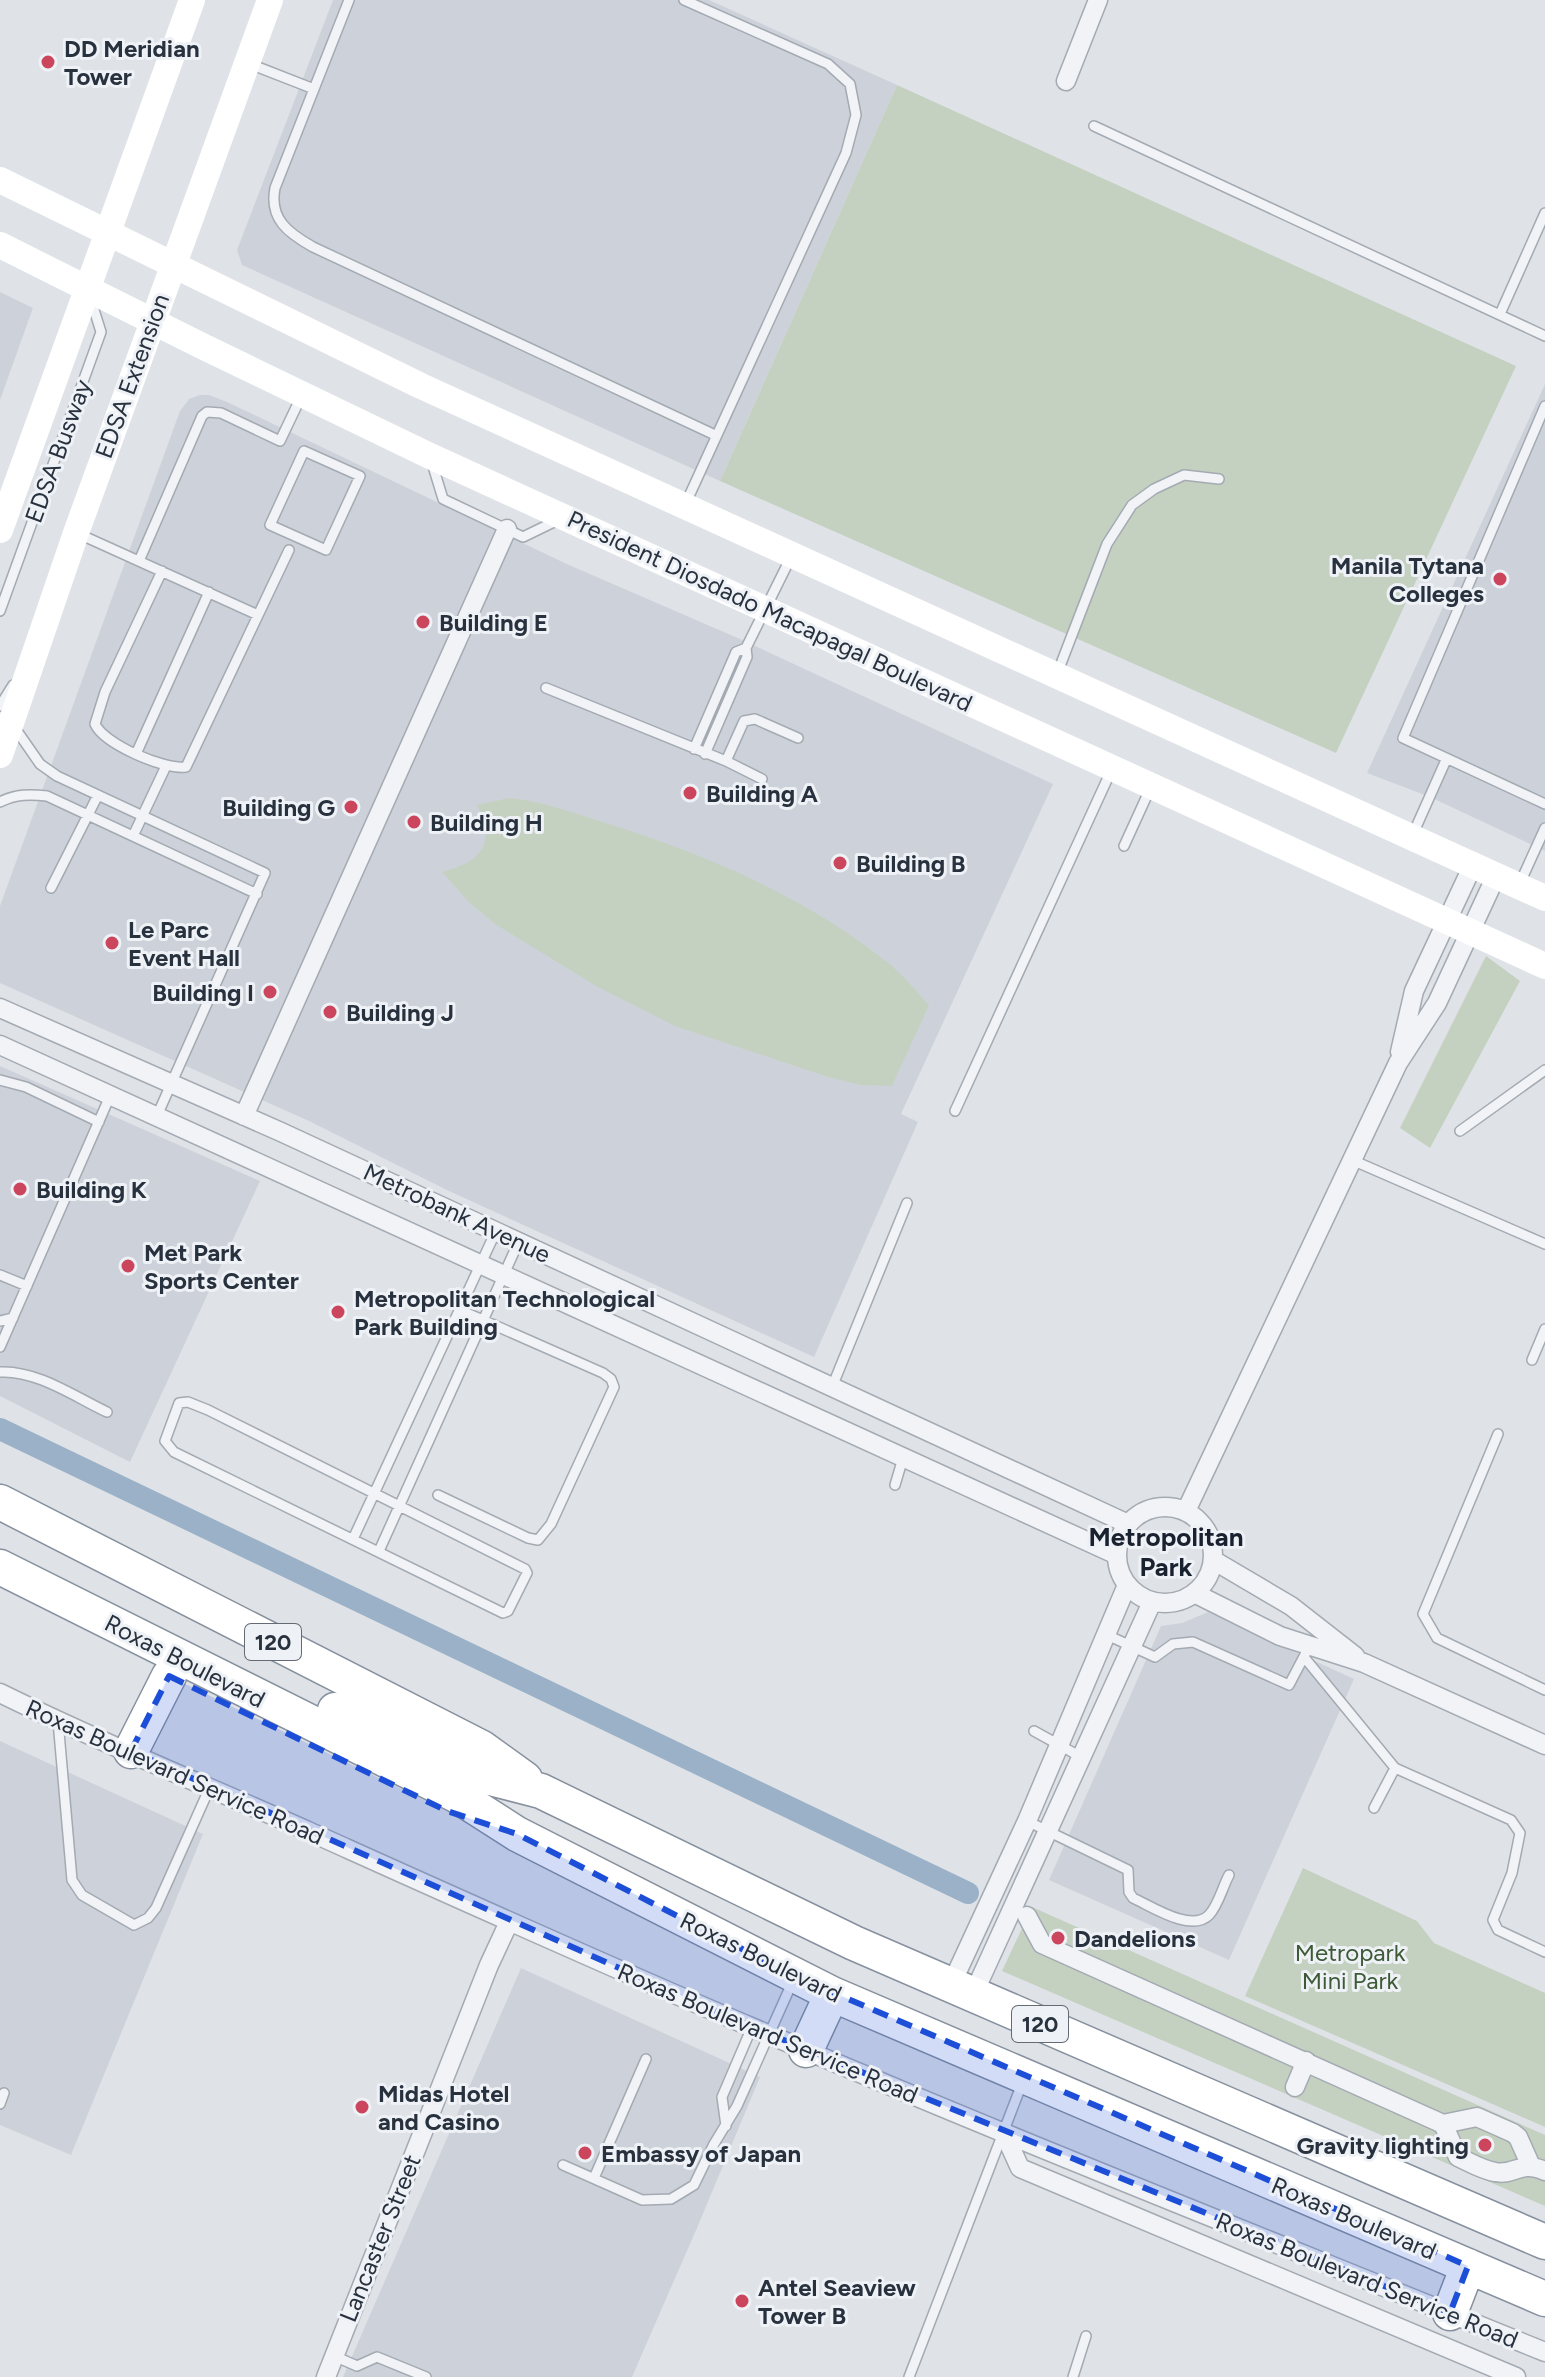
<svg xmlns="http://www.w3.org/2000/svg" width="1545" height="2377" font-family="Figtree,sans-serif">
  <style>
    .built { fill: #cdd2da }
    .green { fill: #c5d1c0 }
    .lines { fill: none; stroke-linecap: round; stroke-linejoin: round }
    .canal { stroke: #9ab1c7; stroke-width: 22 }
    .lane-casing { stroke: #a4aab2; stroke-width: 12 }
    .street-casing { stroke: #a4aab2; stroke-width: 21 }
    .highway-casing { stroke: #86909e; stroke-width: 37 }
    .lane { stroke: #f1f3f6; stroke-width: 9 }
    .street { stroke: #f1f3f6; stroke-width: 18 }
    .secondary { stroke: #fff; stroke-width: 26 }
    .highway { stroke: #fff; stroke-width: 34 }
    .marked { fill: #1d4ed8; fill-opacity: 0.2; stroke: #1d4ed8; stroke-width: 6; stroke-dasharray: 16 10; stroke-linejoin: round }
    .poi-dot { fill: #cb465d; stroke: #eef1f5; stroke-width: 3 }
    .labels { text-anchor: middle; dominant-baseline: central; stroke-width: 6; stroke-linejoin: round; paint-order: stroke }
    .shield { fill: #eef1f5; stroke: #636b75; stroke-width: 2 }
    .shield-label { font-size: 22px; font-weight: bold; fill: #28313e }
    .poi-label { font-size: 24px; font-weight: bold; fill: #28313e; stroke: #eef1f5; text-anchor: start }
    .street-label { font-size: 24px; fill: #28313e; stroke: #eef1f5 }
    .park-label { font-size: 24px; fill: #3d5a36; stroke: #eef1f5 }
    .neighbourhood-label { font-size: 26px; font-weight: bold; fill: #1a222f; stroke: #eef1f5 }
  </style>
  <rect width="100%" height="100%" fill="#dfe3e8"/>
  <!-- built -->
  <path class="built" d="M333 0H709L897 85 720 481 242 265 237 250Z
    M0 292 33 308 0 400Z
    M1545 384V851L1430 797 1367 773Z
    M200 395H209L227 402 569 565 740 639 1053 784 901 1114 918 1122 814 1357 451 1192 309 1121 0 983V906L180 411 189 399Z
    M0 1066 260 1181 130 1462 0 1396Z
    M1208 1612 1354 1679 1229 1960 1049 1880 1161 1626 1182 1623Z
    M0 1741 203 1834 71 2155 0 2125Z
    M521 1968 760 2077 697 2228 632 2377H343Z"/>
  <!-- green -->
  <path class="green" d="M897 85 1516 366 1336 753 720 481Z
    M509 798C543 801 577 814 609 824 708 855 810 899 891 965 905 977 917 992 929 1005L892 1086 860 1085 825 1076 675 1026 596 986 495 924 468 901 442 872C482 862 496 844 477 805Z
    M1486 956 1520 981 1430 1148 1400 1128Z
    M1303 1868 1417 1921 1434 1943 1545 1993V2127L1245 1996Z
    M1032 1907 1545 2135V2206L1002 1971Z"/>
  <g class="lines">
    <!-- canal -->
    <path class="canal" d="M0 1429 968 1893"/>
    <defs>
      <path id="lane" d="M349 0 275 188C269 219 288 233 313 247L715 435
        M684 0 828 64 850 84 856 115 846 153 685 505
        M250 64 314 89
        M1094 126 1545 336
        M1500 314 1545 213
        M1545 406 1403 738 1545 804
        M304 451 360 476 326 550 270 525Z
        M432 463 443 499 523 537 558 520
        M79 534 258 615
        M139 561 202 416 207 412 221 413 280 441 301 397
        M162 571 105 692 95 724C104 744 164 770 186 767L289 550
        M0 611 101 332 91 300
        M1057 674 1107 544 1132 505 1154 489 1184 475 1219 479
        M546 688 726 761 762 779
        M0 706 13 685
        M15 728 40 764 57 776 265 873 156 1118
        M694 749 736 652 746 648
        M136 754 209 592
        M705 754 747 657 746 648 790 559
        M726 761 744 721 755 719 798 738
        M0 802C16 794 30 794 47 796L257 894
        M1413 834 1446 760
        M133 836 166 766
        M1124 846 1150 789
        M1520 883 1545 828
        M51 888 98 795
        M0 1080 26 1087 99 1122
        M955 1111 1111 771
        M1460 1131 1545 1070
        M1352 1160 1545 1244
        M0 1275 27 1286
        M0 1321 13 1318
        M0 1347 110 1096
        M1532 1360 1545 1329
        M0 1372C37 1370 75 1397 107 1412
        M832 1387 907 1203
        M188 1402 208 1410 525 1569 527 1573 508 1611 503 1613 174 1452 165 1441 179 1403Z
        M1498 1434 1423 1614 1437 1638 1545 1690
        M895 1485 903 1458
        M438 1495 528 1538 538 1540 551 1524 614 1387 611 1379 603 1373 460 1310
        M353 1539 496 1231
        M379 1551 519 1241
        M1107 1635 1155 1657 1173 1644 1193 1642 1289 1685 1310 1645
        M1304 1657 1395 1768
        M58 1721 72 1880 82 1895 134 1925 148 1918 156 1908 210 1787
        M1034 1731 1081 1757
        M1374 1808 1395 1768 1511 1820 1520 1833 1512 1873 1493 1920 1498 1930 1545 1952
        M1027 1821 1128 1870 1129 1892 1133 1898C1151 1906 1191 1933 1209 1915 1218 1906 1223 1886 1229 1875
        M0 2104 4 2093
        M726 2126 722 2097 752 2027
        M563 2165 642 2200 671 2199 694 2185 714 2144 737 2106 792 1983
        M594 2178 646 2059
        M334 2356 357 2366 377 2357 426 2377
        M909 2377 1023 2081
        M1073 2377 1086 2336"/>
      <path id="street" d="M1066 81 1098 0
        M0 1008 281 1132 1128 1524
        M0 1045 1117 1555
        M1400 1052 1414 991 1473 865
        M244 1116 507 529
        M1117 1555a48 48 0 1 1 96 0a48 48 0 1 1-96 0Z
        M1186 1511 1398 1063 1437 1003 1496 876
        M1213 1560 1291 1606 1355 1656
        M1194 1593 1280 1636 1364 1663 1545 1745
        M0 1693C101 1743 205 1785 308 1831 457 1898 605 1965 756 2029 1017 2141 1282 2245 1545 2352
        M1027 1916 1042 1944 1443 2124 1477 2117 1513 2133 1518 2137 1530 2164
        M951 1985 1027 1821 1127 1585
        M973 1995 1152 1602
        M1295 2087 1306 2061
        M1443 2124 1458 2157C1469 2162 1482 2170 1495 2172 1515 2176 1519 2160 1545 2171
        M1004 2133 1020 2168 1516 2377
        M326 2377 489 1965 509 1922"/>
      <path id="highway" d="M0 1502 482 1748 525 1779
        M0 1567 456 1795 517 1834 832 1994 1545 2299
        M335 1710 467 1772 541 1791 854 1943 1545 2242
        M131 1751 169 1676
        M806 2050 832 1994
        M1450 2313 1468 2266"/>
    </defs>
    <!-- lane casing -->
    <use href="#lane" class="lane-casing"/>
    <!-- street casing -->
    <use href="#street" class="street-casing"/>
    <!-- highway casing -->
    <use href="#highway" class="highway-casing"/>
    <!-- lane -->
    <use href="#lane" class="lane"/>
    <!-- street -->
    <use href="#street" class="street"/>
    <!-- secondary -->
    <path class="secondary" d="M0 180 421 386 1545 898
      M0 245 202 346 430 456 1545 966
      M0 530 192 0
      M0 755 76 533 270 0"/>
    <!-- highway -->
    <use href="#highway" class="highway"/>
  </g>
  <!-- marked area -->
  <path class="marked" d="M169 1676 447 1811 517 1834 795 1976 1468 2266 1450 2313 752 2027 131 1751Z"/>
  <!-- markers -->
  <g class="poi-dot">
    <circle cx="48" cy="62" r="8"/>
    <circle cx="1500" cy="579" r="8"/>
    <circle cx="423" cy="622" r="8"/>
    <circle cx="690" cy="793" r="8"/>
    <circle cx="351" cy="807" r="8"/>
    <circle cx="414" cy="822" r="8"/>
    <circle cx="840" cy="863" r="8"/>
    <circle cx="112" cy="943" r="8"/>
    <circle cx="270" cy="992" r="8"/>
    <circle cx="330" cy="1012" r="8"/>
    <circle cx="20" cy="1189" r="8"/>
    <circle cx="128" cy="1266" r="8"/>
    <circle cx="338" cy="1312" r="8"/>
    <circle cx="1058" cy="1938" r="8"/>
    <circle cx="362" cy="2107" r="8"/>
    <circle cx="1485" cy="2145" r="8"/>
    <circle cx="585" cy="2153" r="8"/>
    <circle cx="742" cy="2301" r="8"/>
  </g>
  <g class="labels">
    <!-- shield labels -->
    <g class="shield">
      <rect x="245" y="1624" width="56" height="36" rx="6"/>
      <rect x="1012" y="2006" width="56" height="36" rx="6"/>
    </g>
    <g class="shield-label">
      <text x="273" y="1642">120</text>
      <text x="1040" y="2024">120</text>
    </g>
    <!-- poi labels -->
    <g class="poi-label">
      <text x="64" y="48">DD Meridian<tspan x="64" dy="28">Tower</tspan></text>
      <text x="1484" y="565" text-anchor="end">Manila Tytana<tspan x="1484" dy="28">Colleges</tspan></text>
      <text x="439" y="622">Building E</text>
      <text x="706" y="793">Building A</text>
      <text x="335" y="807" text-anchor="end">Building G</text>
      <text x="430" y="822">Building H</text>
      <text x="856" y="863">Building B</text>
      <text x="128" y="929">Le Parc<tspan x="128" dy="28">Event Hall</tspan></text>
      <text x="254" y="992" text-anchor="end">Building I</text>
      <text x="346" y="1012">Building J</text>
      <text x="36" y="1189">Building K</text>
      <text x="144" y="1252">Met Park<tspan x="144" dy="28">Sports Center</tspan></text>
      <text x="354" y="1298">Metropolitan Technological<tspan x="354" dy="28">Park Building</tspan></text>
      <text x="1074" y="1938">Dandelions</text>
      <text x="378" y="2093">Midas Hotel<tspan x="378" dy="28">and Casino</tspan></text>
      <text x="1469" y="2145" text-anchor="end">Gravity lighting</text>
      <text x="601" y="2153">Embassy of Japan</text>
      <text x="758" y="2287">Antel Seaview<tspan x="758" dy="28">Tower B</tspan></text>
    </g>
    <!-- street labels -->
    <g class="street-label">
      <text transform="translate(132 376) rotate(-70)">EDSA Extension</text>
      <text transform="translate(58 451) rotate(-70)">EDSA Busway</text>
      <text transform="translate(770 611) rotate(25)">President Diosdado Macapagal Boulevard</text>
      <text transform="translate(457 1213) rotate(25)">Metrobank Avenue</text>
      <text transform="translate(185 1661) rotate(27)">Roxas Boulevard</text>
      <text transform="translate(175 1772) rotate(24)">Roxas Boulevard Service Road</text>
      <text transform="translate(761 1957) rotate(26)">Roxas Boulevard</text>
      <text transform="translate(768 2033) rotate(23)">Roxas Boulevard Service Road</text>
      <text transform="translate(1354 2218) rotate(23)">Roxas Boulevard</text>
      <text transform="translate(380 2238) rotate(-68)">Lancaster Street</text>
      <text transform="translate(1367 2280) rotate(22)">Roxas Boulevard Service Road</text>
    </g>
    <!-- park labels -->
    <g class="park-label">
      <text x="1350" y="1952">Metropark<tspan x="1350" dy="28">Mini Park</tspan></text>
    </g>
    <!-- neighbourhood labels -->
    <g class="neighbourhood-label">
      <text x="1166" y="1537">Metropolitan<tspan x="1166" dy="30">Park</tspan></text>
    </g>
  </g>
</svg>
